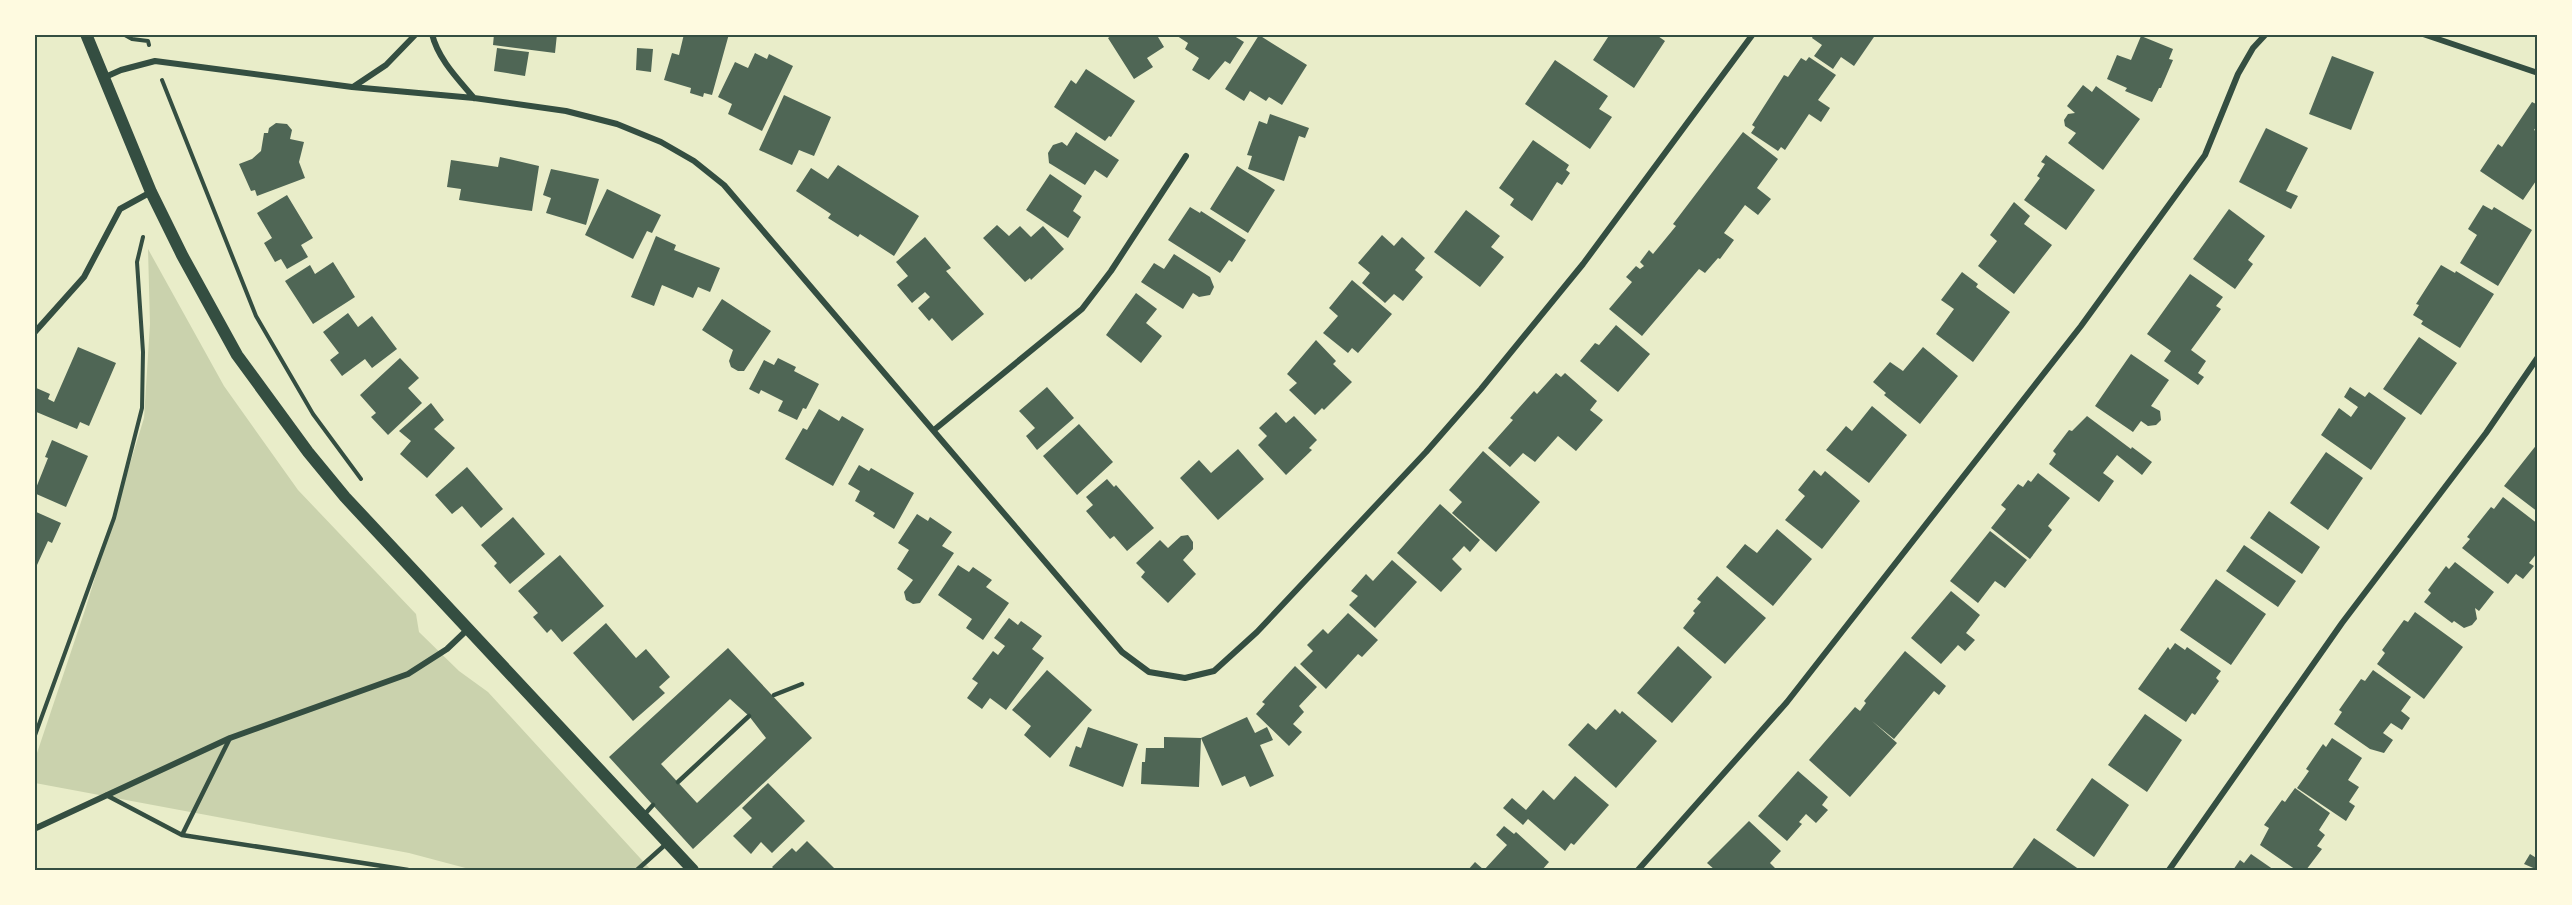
<svg xmlns="http://www.w3.org/2000/svg" width="2572" height="905" font-family="'Space Grotesk',sans-serif">
  <style>
    .green { fill: #cad2ad }
    .building { fill: #4f6655; fill-rule: evenodd }
    .lines { fill: none; stroke-linecap: round; stroke-linejoin: round }
    .path { stroke: #344e41; stroke-width: 4 }
    .service { stroke: #344e41; stroke-width: 4.5 }
    .minor { stroke: #344e41; stroke-width: 6 }
    .secondary { stroke: #344e41; stroke-width: 12 }
    .neatline { fill: none; stroke: #344e41; stroke-width: 2 }
  </style>
  <rect width="100%" height="100%" fill="#e9edc9"/>
  <!-- green -->
  <path class="green" d="M148 249 224 386 298 490 416 614 419 632 459 671 488 692 651 870H473L409 853 35 783V759L86 607 144 418 150 324Z"/>
  <!-- building -->
  <path class="building" d="M494 34H557L555 53 493 45Z
    M684 34H729L712 95 704 93 703 97 690 93 691 88 664 80 672 53 679 55Z
    M1114 34H1161L1158 37 1164 47 1147 58 1153 67 1134 79 1108 38Z
    M1174 34H1231L1244 42 1230 64 1225 61 1209 80 1192 70 1199 58 1185 49 1188 43Z
    M1610 34H1655L1665 41 1634 88 1593 60Z
    M1814 34H1876L1854 66 1841 57 1833 69 1814 56 1822 45 1812 38Z
    M1259 35 1307 65 1282 105 1269 97 1266 101 1250 91 1244 101 1225 89Z
    M2141 36 2173 49 2169 59 2173 60 2161 88H2159L2152 102 2125 91 2127 88 2107 79 2117 55 2131 60Z
    M497 48 529 52 525 76 494 71Z
    M637 48 653 49 651 72 636 70Z
    M755 53 767 59 769 54 793 66 762 131 728 114 732 104 718 97 735 62 748 68Z
    M2332 56 2374 72 2351 130 2309 114Z
    M1809 57 1836 75 1818 100 1830 108 1821 122 1809 114 1785 150 1781 147 1778 151 1751 133 1755 127 1752 125 1784 75 1788 77 1801 58 1806 61Z
    M1555 60 1608 96 1599 109 1612 117 1590 149 1525 104Z
    M1086 69 1135 101 1111 137 1109 136 1105 141 1054 107 1071 80 1076 84Z
    M2083 85 2092 92 2096 86 2140 119 2103 170 2068 143 2076 133 2065 126 2064 120 2068 114 2075 113 2067 106Z
    M784 95 831 117 814 156 799 150 792 165 759 150Z
    M2532 102 2538 105V124L2534 130 2538 132V178L2523 200 2480 171 2498 144 2502 147Z
    M1270 114 1309 128 1305 138 1299 136 1284 181 1248 169 1252 156 1247 155 1259 121 1267 124Z
    M276 123 287 124 292 130 290 139 304 142 299 162 305 178 257 196 255 190 251 191 239 164 252 159 261 151 264 133H268L269 128Z
    M2266 128 2308 148 2286 191 2298 196 2291 209 2239 182Z
    M1076 132 1119 160 1107 178 1095 170 1085 185 1049 163 1048 153 1053 145 1062 142 1067 146Z
    M1743 132 1778 159 1757 188 1771 199 1758 215 1745 205 1724 233 1734 240 1720 259 1718 258 1705 273 1699 269 1642 336 1609 309 1632 282 1626 277 1636 266 1640 269 1644 266 1640 262 1649 250 1653 254 1676 226 1673 224Z
    M1533 140 1569 165 1566 170 1570 173 1562 185 1557 182 1532 221 1510 205 1514 199 1499 188Z
    M2046 155 2095 190 2066 230 2024 200 2040 178 2037 176 2045 164 2041 162Z
    M500 157 539 166 532 211 459 200 461 189 447 187 451 160 498 167Z
    M838 165 919 216 894 256 860 234 858 237 828 218 831 214 796 191 811 168 828 179Z
    M1237 166 1275 190 1248 233 1210 209Z
    M551 169 599 179 586 225 546 213 551 198 543 195Z
    M1050 174 1082 196 1073 211 1081 217 1068 238 1026 210Z
    M607 189 661 215 652 233 647 231 633 259 585 235Z
    M287 195 313 238 301 245 308 257 287 269 281 259 275 262 264 243 272 238 257 213Z
    M2014 202 2030 216 2024 224 2052 245 2014 294 1978 266 1997 241 1990 235Z
    M2483 205 2492 210 2494 207 2532 230 2498 286 2460 263 2477 235 2468 229Z
    M1190 207 1200 213 1201 211 1246 240 1232 262 1229 260 1220 273 1168 240Z
    M2229 209 2265 236 2248 260 2253 264 2235 289 2193 259Z
    M1466 210 1500 236 1491 247 1504 257 1480 287 1434 252Z
    M997 225 1009 236 1020 226 1031 237 1043 226 1064 249 1031 280 1030 278 1025 282 983 238Z
    M1382 235 1394 246 1402 237 1425 258 1415 270 1423 277 1403 301 1394 294 1385 303 1362 283 1370 273 1358 263Z
    M656 236 676 245 674 250 720 268 710 292 698 287 693 298 662 285 654 306 631 297Z
    M925 237 951 268 946 271 984 314 952 341 932 318 929 321 918 308 930 297 925 292 912 303 897 285 908 276 896 262Z
    M1174 254 1210 277 1214 287 1210 295 1199 297 1193 293 1183 309 1141 282 1154 263 1164 269Z
    M333 262 355 297 313 324 285 281 310 265 315 274Z
    M2441 265 2455 273 2456 271 2494 294 2460 348 2421 324 2423 321 2413 315 2419 305 2416 304Z
    M1962 272 1978 284 1976 287 2010 312 1973 362 1936 334 1954 309 1941 300Z
    M2190 274 2223 297 2216 306 2221 309 2191 350 2206 361 2198 373 2204 377 2198 385 2164 361 2171 351 2147 334Z
    M1352 280 1392 314 1358 353 1352 348 1348 353 1323 333 1338 316 1329 308Z
    M1136 293 1157 309 1146 323 1162 336 1141 363 1106 335Z
    M722 299 771 331 744 371H738L731 367 729 361 733 350 702 330Z
    M348 313 358 327 372 316 397 349 372 368 365 359 342 376 330 360 339 353 323 332Z
    M1616 325 1650 354 1618 392 1580 361 1595 343 1599 345Z
    M2419 337 2457 363 2421 415 2383 389Z
    M1316 340 1336 361 1333 364 1352 382 1324 410 1322 408 1315 415 1289 390 1297 383 1287 374Z
    M78 347 116 363 89 426 80 422 77 429 34 411V387L50 394 48 399 54 402Z
    M1923 347 1958 376 1920 424 1884 395 1886 393 1873 382 1890 362 1903 371Z
    M2131 354 2169 380 2151 406 2160 411 2161 420 2156 425 2148 426 2141 421 2133 432 2095 406Z
    M400 358 419 378 408 388 422 403 388 435 371 417 376 413 360 395Z
    M778 358 796 367 794 371 819 384 806 409 803 408 797 420 778 411 783 401 761 390 759 394 749 389 764 360 774 365Z
    M1556 373 1561 377 1565 373 1597 401 1590 410 1603 420 1576 451 1558 436 1535 462 1523 453 1510 467 1488 448 1513 420 1510 418 1534 391 1537 394Z
    M1047 387 1074 418 1037 450 1026 436 1035 428 1019 411Z
    M2350 387 2365 397 2369 392 2406 418 2371 470 2321 435 2339 408 2351 417 2358 407 2344 397Z
    M431 403 444 420 434 429 455 448 427 478 400 454 411 441 399 431Z
    M1872 406 1907 435 1869 483 1826 450 1846 426 1852 431Z
    M819 409 839 421 842 416 864 429 833 486 785 459 803 428 807 430Z
    M1276 412 1286 423 1294 416 1317 440 1309 448 1312 450 1286 475 1258 445 1267 436 1259 428Z
    M2087 416 2131 449 2132 447 2152 462 2142 475 2117 455 2103 473 2114 481 2099 502 2049 464 2056 454 2053 451 2069 430 2072 431Z
    M1079 424 1113 462 1077 495 1043 456Z
    M52 440 88 456 66 507 34 493 48 458 45 457Z
    M2538 443V512L2504 486Z
    M1238 449 1264 479 1218 520 1180 478 1199 460 1211 473Z
    M1483 451 1540 502 1496 552 1452 513 1462 502 1449 490Z
    M2326 452 2363 478 2328 530 2290 503Z
    M859 465 869 471 871 468 914 493 894 529 873 516 875 513 855 501 860 491 848 484Z
    M467 467 503 509 481 528 462 506 452 514 435 495Z
    M1814 470 1821 476 1825 471 1860 501 1822 549 1785 520 1805 496 1798 490Z
    M2038 473 2070 498 2048 526 2052 530 2030 559 1991 528 2006 509 2001 505 2018 484 2023 487 2028 480 2031 482Z
    M1107 479 1114 487 1116 485 1154 528 1127 551 1114 536 1110 539 1086 511 1093 505 1086 497Z
    M2503 497 2538 524 2535 532 2538 534V552L2529 563 2534 566 2523 579 2516 574 2508 584 2462 548 2470 539 2467 537 2491 507 2494 509Z
    M1440 504 1480 540 1470 552 1464 546 1452 559 1462 569 1441 592 1397 553Z
    M34 511 61 523 52 543 48 541 37 565 34 564Z
    M2269 511 2320 547 2302 574 2250 538Z
    M917 514 928 521 930 517 952 532 942 546 954 553 920 603 913 604 906 600 904 592 913 580 897 569 909 550 898 543Z
    M513 517 545 554 510 584 494 566 497 563 481 545Z
    M1777 529 1812 559 1773 606 1726 567 1745 544 1757 553Z
    M1990 531 2027 560 2005 588 1995 581 1978 603 1950 581Z
    M1188 535 1193 542V549L1183 560 1196 574 1168 603 1141 577 1145 572 1136 563 1160 540 1168 548 1181 536Z
    M2244 545 2296 581 2278 607 2226 571Z
    M560 555 604 606 562 642 551 629 547 633 533 617 538 613 518 591Z
    M1392 560 1417 582 1375 628 1349 605 1358 596 1351 591 1366 574 1373 581Z
    M2455 562 2494 592 2479 611 2475 608 2477 619 2472 625 2464 628 2454 621 2452 623 2424 602 2431 593 2428 590 2446 566 2449 569Z
    M958 565 969 572 973 567 992 580 986 587 1009 603 983 640 966 628 972 619 938 595Z
    M1717 576 1766 618 1725 664 1683 628 1695 613 1693 611 1701 602 1697 599Z
    M2216 579 2266 614 2231 665 2180 630Z
    M1951 591 1980 615 1966 633 1975 640 1965 651 1958 645 1941 664 1911 638Z
    M2415 612 2463 647 2424 699 2377 664 2385 653 2382 650 2404 620 2408 622Z
    M1348 613 1378 640 1362 657 1358 654 1326 689 1300 664 1313 651 1307 645 1323 629 1328 634Z
    M1009 618 1018 625 1021 621 1042 636 1032 649 1044 658 1006 710 990 698 982 709 967 698 978 683 972 679 993 651 998 655 1005 646 994 638Z
    M606 623 636 658 646 649 670 677 659 687 665 693 633 721 573 653Z
    M2175 643 2185 650 2187 647 2221 671 2216 678 2219 681 2195 715 2192 713 2186 722 2138 689 2168 647 2170 650Z
    M1678 646 1712 677 1672 723 1637 693Z
    M728 648 812 738 693 849 609 757ZM730 699 749 716 766 738 697 803 661 764Z
    M1905 651 1946 686 1939 695 1934 691 1894 739 1872 721 1897 743 1850 797 1809 760 1855 707 1860 711 1866 703 1864 701Z
    M1295 666 1317 687 1299 706 1304 712 1293 724 1302 732 1289 746 1256 714 1265 704 1262 702Z
    M1047 670 1092 710 1050 758 1024 735 1031 726 1012 710Z
    M2373 670 2411 697 2401 711 2410 718 2402 730 2391 723 2383 733 2393 740 2384 753 2370 749 2334 724 2342 712 2339 710 2361 679 2365 681Z
    M1615 709 1620 714 1622 711 1657 741 1616 788 1568 745 1588 723 1596 730Z
    M2145 714 2182 740 2147 792 2108 765Z
    M1247 717 1255 733 1267 727 1273 740 1260 745 1274 776 1250 787 1245 776 1222 786 1201 738Z
    M1088 727 1138 744 1123 787 1069 766 1076 746 1081 748Z
    M1164 737 1201 738 1199 787 1141 784 1142 762H1145L1146 748H1164Z
    M2332 738 2362 758 2348 780 2359 787 2349 802 2355 806 2346 821 2297 788 2309 771 2306 769 2323 744 2326 747Z
    M1798 771 1828 797 1822 805 1828 810 1816 823 1806 814 1799 822 1802 824 1787 841 1758 816Z
    M1575 776 1609 805 1574 845 1571 843 1565 851 1528 819 1523 825 1503 808 1512 798 1526 810 1543 790 1554 800Z
    M2092 778 2129 805 2094 857 2056 830Z
    M768 783 805 821 772 853 761 842 751 854 733 836 752 818 742 808Z
    M2295 788 2330 813 2319 830 2325 835 2317 846 2322 849 2306 870H2296L2260 845 2269 828 2264 825 2282 800 2285 802Z
    M1749 821 1781 851 1770 863 1776 869 1715 870 1707 863Z
    M1504 826 1514 834 1516 832 1549 862 1542 870H1468L1475 862 1484 870 1507 845 1496 835Z
    M2034 838 2080 870H2011Z
    M807 841 836 870H775L772 867 792 848 796 852Z
    M2251 854 2274 870H2233L2240 860 2244 863Z
    M2530 854 2538 859V870L2524 864Z"/>
  <g class="lines">
    <!-- path -->
    <path class="path" d="M123 34 132 39 148 41 149 45
      M162 80 256 316 313 414 361 479
      M34 738 114 518 142 408 143 352 137 262 143 237"/>
    <!-- service -->
    <path class="service" d="M774 695 802 684
      M678 782 749 716
      M106 795 182 835 408 870
      M644 815 653 805
      M182 835 230 738
      M637 870 666 844"/>
    <!-- minor -->
    <path class="minor" d="M432 34C438 59 458 79 474 98
      M2423 34 2538 73
      M103 78 121 70 155 61 352 87 474 98 566 111 617 124 661 142 694 161 724 185 1122 652 1149 672 1185 678 1214 671 1257 632 1426 452 1481 389 1583 264 1753 34
      M353 87 386 65 416 34
      M34 333 84 277 120 209 151 192
      M934 430 1082 309 1111 271 1186 156
      M34 829 230 738 408 674 447 649 468 629
      M1638 870 1787 702 2081 326 2205 155 2238 74 2253 48 2266 34
      M2169 870 2342 623 2486 433 2538 357"/>
    <!-- secondary -->
    <path class="secondary" d="M86 34 151 192 182 255 237 355 308 452 345 497 693 870"/>
  </g>
  <!-- border -->
  <rect width="2572" height="905" fill="none" stroke="#fefae0" stroke-width="72"/>
  <rect x="36" y="36" width="2500" height="833" class="neatline"/>
</svg>
